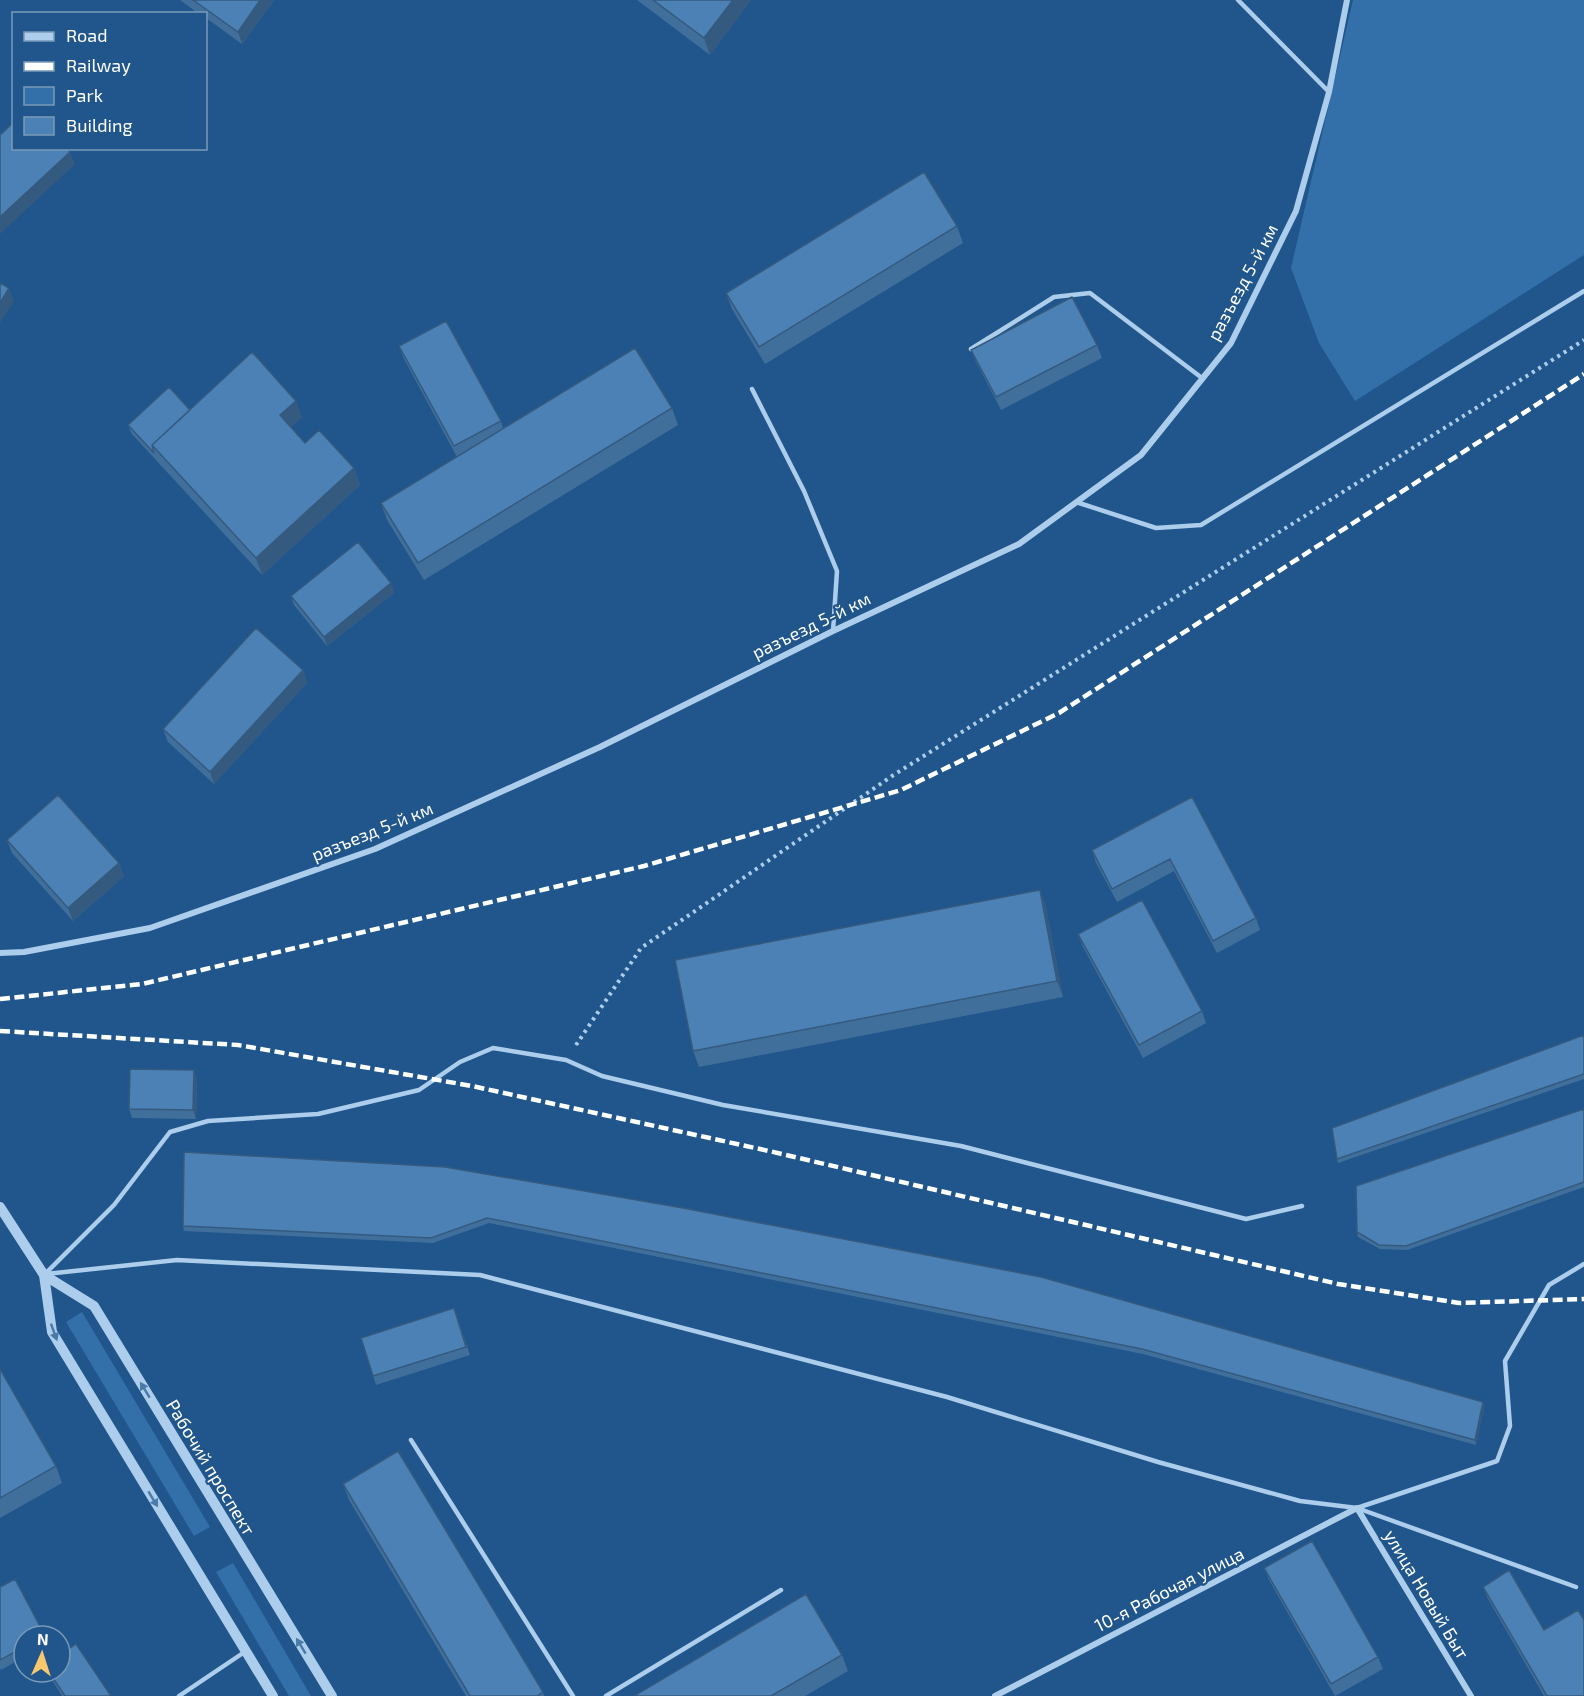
<svg xmlns="http://www.w3.org/2000/svg" width="1584" height="1696" font-family="'Exo 2',sans-serif">
  <style>
    .green { fill: #3370a9 }
    .lines { fill: none; stroke-linecap: round; stroke-linejoin: round }
    .path { stroke: #accdeb; stroke-width: 4; stroke-dasharray: 3 4.5; stroke-linecap: butt }
    .service { stroke: #accdeb; stroke-width: 4.5 }
    .minor { stroke: #accdeb; stroke-width: 6 }
    .tertiary { stroke: #accdeb; stroke-width: 10 }
    .rail { stroke: #fff; stroke-width: 4.5; stroke-dasharray: 10 4.5; stroke-linecap: butt }
    .wall { fill: #416f9c }
    .shaded-wall { fill: #355a7f }
    .building { fill: #4c81b5; stroke: #355a7f; stroke-width: 1.5 }
    .oneway { fill: #4a7aa8 }
    .labels { text-anchor: middle; dominant-baseline: central; stroke-width: 4.5; stroke-linejoin: round; paint-order: stroke }
    .street-label { font-size: 18px; fill: #fff; stroke: #20568b }
  </style>
  <rect width="100%" height="100%" fill="#20568b"/>
  <!-- green -->
  <path class="green" d="M1353 0H1584V255L1355 401 1319 343 1291 268Z
    M82 1312 210 1527 194 1536 66 1322Z
    M233 1563 311 1696H289L216 1572Z"/>
  <g class="lines">
    <!-- path -->
    <path class="path" d="M576 1045 641 948 892 776 1584 340"/>
    <!-- service -->
    <path class="service" d="M1238 0 1329 92
      M971 349 1054 297 1090 293 1202 378
      M752 389 804 491 837 571 833 631
      M1076 502 1156 528 1201 525 1584 291
      M46 1274 177 1260 480 1275 947 1397 1158 1462 1300 1501 1357 1508 1576 1587
      M44 1275 114 1205 170 1132 208 1121 318 1114 419 1090 460 1062 493 1048 566 1060 602 1076 723 1105 961 1146 1246 1219 1302 1206
      M411 1440 573 1696
      M1357 1508 1497 1461 1510 1426 1505 1361 1549 1285 1584 1264
      M179 1696 246 1651
      M606 1696 781 1590"/>
    <!-- minor -->
    <path class="minor" d="M0 953 24 952 150 928 375 849 600 747 833 631 1019 544 1141 455 1231 343 1296 211 1329 92 1347 0
      M995 1696 1357 1508 1471 1696"/>
    <!-- tertiary -->
    <path class="tertiary" d="M0 1207 44 1275 52 1332 273 1696
      M44 1275 94 1306 332 1696"/>
    <!-- rail -->
    <path class="rail" d="M0 999 142 984 644 866 901 790 1059 713 1584 374
      M0 1031 238 1045 472 1086 769 1151 1338 1284 1459 1303 1584 1299"/>
  </g>
  <!-- wall -->
  <path class="wall" d="M180 0H274L242 44 206 18V14H199Z
    M637 0H751L710 55Z
    M957 226 963 243 765 364 732 309 726 293Z
    M1097 345 1102 358 1001 410 976 362 971 350Z
    M399 346 501 421 503 428 672 408 678 425 424 580 387 520 381 503 457 457 404 359Z
    M190 410 302 417 291 427 305 443 354 468 360 485 262 575 131 433 128 425Z
    M395 592 327 646 294 605 291 596Z
    M303 670 307 683 214 784 168 742 163 729Z
    M1192 797 1256 918 1260 930 1217 953 1174 871 1117 902 1096 863 1092 850Z
    M7 840 119 863 124 876 73 921 12 853Z
    M1040 890 1046 907 1063 997 699 1067 693 1051Z
    M1078 934 1202 1011 1206 1023 1143 1058 1083 947Z
    M1584 1035V1079L1338 1163 1337 1159Z
    M197 1079 196 1119 132 1118 129 1109Z
    M1584 1109V1187L1407 1250 1380 1249 1358 1237 1357 1232Z
    M184 1152 1483 1402 1484 1407 1476 1445 1143 1354 489 1223 433 1243 184 1231 183 1226Z
    M457 1317 470 1355 376 1385 361 1338Z
    M0 1369 56 1466 62 1483 0 1518Z
    M343 1484 543 1692 544 1696H466L349 1500Z
    M1264 1568 1378 1657 1383 1669 1335 1696 1269 1580Z
    M0 1587 24 1636V1657L1 1670 0 1668Z
    M1483 1587 1584 1696H1544L1488 1599Z
    M842 1655 848 1671 805 1696H634Z
    M47 1672H60L111 1696H62Z"/>
  <!-- shaded-wall -->
  <path class="shaded-wall" d="M260 0H274L242 44 238 32Z
    M733 0H751L710 55 704 38Z
    M70 152 75 164 0 234V217Z
    M9 288 14 301 0 323V303Z
    M296 401 302 417 286 432 280 415Z
    M354 468 360 485 262 575 256 558Z
    M391 583 395 592 327 646 324 637Z
    M303 670 307 683 214 784 210 772Z
    M119 863 124 876 73 921 68 908Z
    M1040 890 1046 907 1063 997 1057 981Z
    M194 1070 197 1079 196 1119 193 1110Z
    M1483 1402 1484 1407 1476 1445 1475 1440Z"/>
  <!-- building -->
  <path class="building" d="M193 0H260L238 32Z
    M653 0H733L704 38Z
    M14 122V148H67L70 152 0 217V135Z
    M924 172 957 226 759 347 726 293Z
    M0 283 9 288 0 303Z
    M1072 297 1097 345 996 397 971 350Z
    M446 321 501 421 454 446 399 346Z
    M635 348 672 408 418 563 381 503Z
    M252 352 296 401 280 415 305 443 319 430 354 468 256 558 152 445Z
    M169 387 190 410 152 445 154 453 128 425Z
    M358 542 391 583 324 637 291 596Z
    M256 628 303 670 210 772 163 729Z
    M58 795 119 863 68 908 7 840Z
    M1192 797 1256 918 1213 941 1170 859 1112 889 1092 850Z
    M1040 890 1057 981 693 1051 675 960Z
    M1142 900 1202 1011 1139 1045 1078 934Z
    M1584 1035V1074L1337 1159 1332 1128Z
    M130 1069 194 1070 193 1110 129 1109Z
    M1584 1109V1182L1406 1246 1379 1245 1357 1232 1356 1186Z
    M184 1152 445 1167 683 1208 1041 1277 1483 1402 1475 1440 1142 1349 487 1218 431 1238 183 1226Z
    M454 1308 466 1347 373 1376 361 1338Z
    M0 1369 56 1466 0 1498Z
    M398 1451 543 1692 537 1696H470L343 1484Z
    M1312 1541 1378 1657 1331 1684 1264 1568Z
    M1509 1570 1544 1630 1578 1610 1584 1620V1696H1547L1483 1587Z
    M15 1579 45 1636H24V1647L0 1660V1587Z
    M806 1594 842 1655 771 1696H634Z
    M76 1644 111 1696H65L49 1672H60V1655Z"/>
  <!-- one-way arrows -->
  <defs><path id="oneway-solid" d="M-6-.8H1V-3.2L6.5 0L1 3.2V.8H-6Z" transform="scale(1.5)"/></defs>
  <g class="oneway">
    <use href="#oneway-solid" transform="translate(54 1332) rotate(70)"/>
    <use href="#oneway-solid" transform="translate(145 1390) rotate(-121)"/>
    <use href="#oneway-solid" transform="translate(153 1499) rotate(59)"/>
    <use href="#oneway-solid" transform="translate(301 1646) rotate(-121)"/>
  </g>
  <g class="labels">
    <!-- street labels -->
    <g class="street-label">
      <text transform="translate(1242 282) rotate(-62)">разъезд 5-й км</text>
      <text transform="translate(811 625) rotate(-26)">разъезд 5-й км</text>
      <text transform="translate(372 831) rotate(-22)">разъезд 5-й км</text>
      <text transform="translate(211 1467) rotate(59)">Рабочий проспект</text>
      <text transform="translate(1169 1589) rotate(-27)">10-я Рабочая улица</text>
      <text transform="translate(1427 1594) rotate(59)">улица Новый Быт</text>
    </g>
  </g>
  <!-- legend -->
  <rect x="12" y="12" width="195" height="138" fill="#20568b" stroke="#799ab9" stroke-width="1.5"/>
  <rect x="24" y="32" width="30" height="9" fill="#accdeb" stroke="#799ab9" stroke-width="1.5"/>
  <text x="66" y="42" font-size="18" fill="#ffffff">Road</text>
  <rect x="24" y="62" width="30" height="9" fill="#ffffff" stroke="#799ab9" stroke-width="1.5"/>
  <text x="66" y="72" font-size="18" fill="#ffffff">Railway</text>
  <rect x="24" y="87" width="30" height="18" fill="#3370a9" stroke="#799ab9" stroke-width="1.5"/>
  <text x="66" y="102" font-size="18" fill="#ffffff">Park</text>
  <rect x="24" y="117" width="30" height="18" fill="#4c81b5" stroke="#799ab9" stroke-width="1.5"/>
  <text x="66" y="132" font-size="18" fill="#ffffff">Building</text>
  <!-- north arrow -->
  <g transform="translate(42 1654) rotate(3)"><circle r="28" fill="#20568b" stroke="#799ab9" stroke-width="1.5"/>
  <path d="M0-4.5L10 22L0 15L-10 22Z" fill="#f9c76d"/>
  <text y="-9" font-size="16" font-weight="bold" text-anchor="middle" fill="#ffffff">N</text>
  </g>
</svg>
